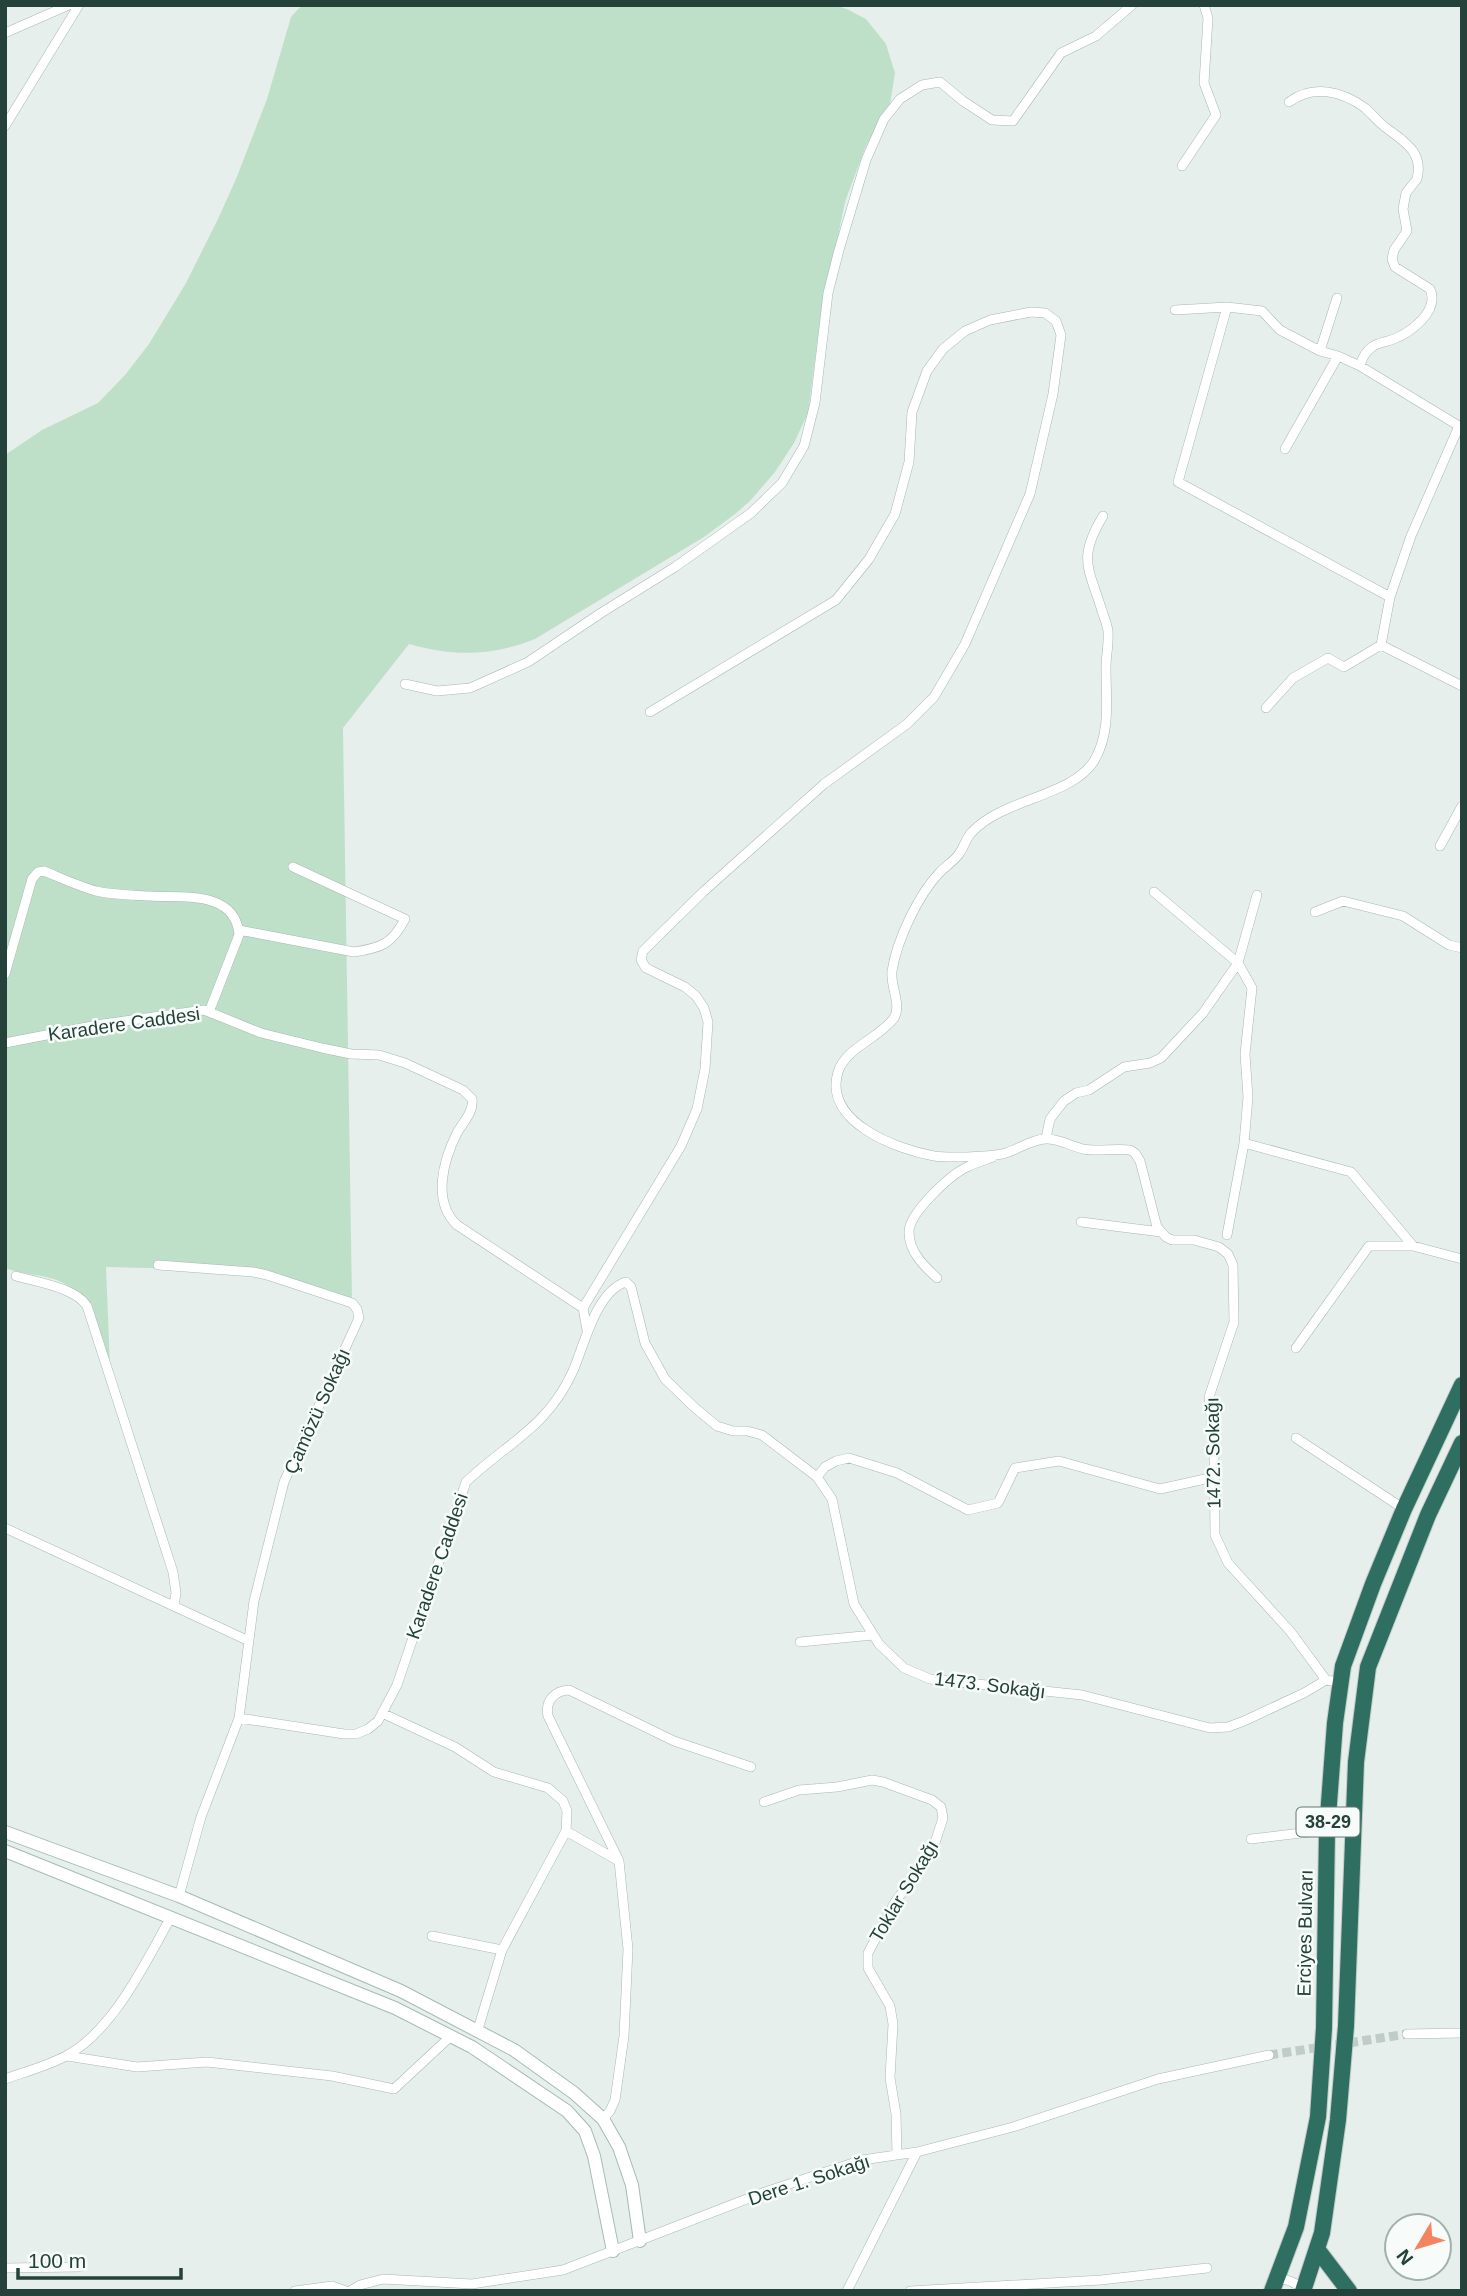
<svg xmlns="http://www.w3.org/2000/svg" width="1467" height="2296" font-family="Helvetica,sans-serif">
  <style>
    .green { fill: #bfe0c8 }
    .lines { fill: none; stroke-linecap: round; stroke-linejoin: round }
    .street-tunnel { stroke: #bfccc8; stroke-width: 9; stroke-dasharray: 9 4.5; stroke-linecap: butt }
    .street-casing { stroke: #a8b8b2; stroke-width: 10 }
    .secondary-casing { stroke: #a4bbb3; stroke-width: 14 }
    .highway-casing { stroke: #c2cac8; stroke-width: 18 }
    .street { stroke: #fff; stroke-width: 9 }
    .secondary { stroke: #fff; stroke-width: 12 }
    .highway { stroke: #2f6f62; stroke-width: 16 }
    .labels { text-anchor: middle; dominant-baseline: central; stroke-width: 5; stroke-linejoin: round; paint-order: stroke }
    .shield { fill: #f7fbf9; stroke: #637a73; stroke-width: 2 }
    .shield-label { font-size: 18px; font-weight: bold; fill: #24423a }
    .street-label { font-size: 19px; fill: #24423a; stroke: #f7fbf9 }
  </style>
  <rect width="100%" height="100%" fill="#e6efeb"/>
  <!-- green -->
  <path class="green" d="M302 5H801V7L837 6 847 9 866 19 886 44 895 73 890 104 865 148 845 202 819 328 808 413 794 443 775 472 750 501 735 514 704 537 535 639C493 656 453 657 409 644L343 728 352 1301 267 1271 106 1267 110 1366 75 1292C58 1273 29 1277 5 1268V455L42 430 98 403 125 375 149 344 186 283 218 219 236 179 267 99 291 17Z"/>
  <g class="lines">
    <!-- street-tunnel -->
    <path class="street-tunnel" d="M1269 2055 1407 2034"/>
    <defs>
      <path id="street" d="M5 33 69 5
        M1289 102C1313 84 1342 91 1365 108 1372 114 1378 122 1385 127 1403 141 1424 151 1417 179L1406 193 1403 209 1407 231 1394 250 1392 259 1395 267 1430 289C1440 311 1411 332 1394 339 1387 342 1378 342 1372 347 1365 352 1362 358 1360 366
        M5 126 79 5
        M1182 166 1216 115 1204 83 1208 18 1204 5
        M1227 307 1178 482 1390 597
        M1175 310 1227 307 1262 311 1280 330 1320 351 1338 356 1360 366 1459 426 1411 536 1390 597 1381 645 1462 686
        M1320 351 1337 298
        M1285 449 1338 356
        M1103 516C1077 559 1089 568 1102 611 1104 617 1107 624 1108 631 1109 643 1106 656 1106 668 1106 699 1111 733 1094 761 1071 797 1004 798 972 832 966 838 964 847 959 854 954 861 946 866 940 872 918 895 897 940 892 971 890 986 902 1005 894 1018 881 1037 845 1048 838 1072 823 1122 896 1149 934 1156 947 1158 988 1157 1002 1154 1016 1151 1033 1138 1047 1139 1059 1139 1071 1146 1083 1149 1098 1152 1115 1148 1130 1150L1135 1153 1140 1161 1157 1227 1166 1237 1172 1240H1194L1219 1247 1228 1254 1233 1265 1234 1322 1209 1397 1214 1446 1215 1535 1228 1563 1290 1631 1326 1680
        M405 684 437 691 470 688 528 662 601 613 675 567 751 513 782 483 804 446 815 403 828 293 839 250 866 160 884 119 900 99 922 85 940 82 963 101 992 120 1013 121 1061 53 1096 36 1132 5
        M1266 708 1293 678 1328 658 1344 667 1381 645
        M1440 846 1462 806
        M1154 892 1238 963 1252 988 1245 1054 1248 1097 1244 1143 1227 1235
        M1315 912 1343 901 1403 916 1449 945 1462 948
        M239 930 354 952C381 948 392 944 405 919L293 867
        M5 974 32 879 38 872 44 871C61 878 78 886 96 891 113 895 133 895 150 896 182 898 236 890 239 935L209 1012
        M5 1043 103 1024 204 1010 261 1033 322 1048 351 1054 379 1055 405 1063 463 1090 472 1099C474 1112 463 1122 457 1133 443 1161 432 1201 457 1225L583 1308 587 1330
        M1046 1138 1050 1119 1064 1101 1076 1093 1089 1090 1124 1067 1150 1063 1161 1058 1203 1013 1238 963 1257 895
        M1244 1143 1351 1172 1413 1246
        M1081 1222 1161 1232
        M158 1265 253 1272 267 1275 352 1303 357 1309 359 1318 284 1482 254 1601 239 1718 201 1817 179 1896
        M16 1276C37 1282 76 1288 87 1306L173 1572 176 1593 174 1606
        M937 1278C924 1266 909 1252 909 1232 909 1213 950 1175 967 1167 975 1163 985 1160 993 1157
        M583 1308 681 1146 697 1109 705 1069 708 1022 704 1008 696 996 685 987 646 968 641 960 643 951 703 892 824 784 907 724 934 697 965 644 1030 494 1053 394 1061 335 1056 321 1045 313 1031 312 990 320 965 331 943 349 927 371 912 412 909 462 895 514 869 559 836 600 650 712
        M1296 1348 1369 1246H1413L1462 1259
        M1296 1438 1404 1509
        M817 1477 825 1467 836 1461 849 1458 897 1473 968 1510 998 1503 1015 1468 1059 1461 1160 1489 1214 1477
        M5 1528 249 1641
        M800 1642 873 1635
        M382 1713 455 1747 494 1772 548 1788 563 1801 567 1811 566 1831
        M239 1718 344 1734H356L368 1729 378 1721 397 1685 466 1482C508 1442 547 1428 573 1371 584 1346 596 1291 626 1282L631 1287 645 1343 665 1379 694 1407 717 1426 733 1431H747L762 1435 817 1477 832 1499 854 1604 879 1644 904 1668 930 1679 1082 1695 1210 1728 1228 1727 1244 1721 1304 1693 1326 1680 1332 1681
        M764 1802 799 1790 837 1787 872 1780 883 1782 932 1800 941 1807 943 1818 932 1852 895 1902 868 1953V1968L890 2006 893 2024 890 2078 896 2114 897 2155
        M1251 1839 1327 1830
        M432 1936 502 1950
        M478 2029 502 1950 566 1831 617 1860
        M1407 2034 1462 2033
        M67 2056 137 2067 207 2062 332 2076 394 2089 451 2036
        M5 2079C25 2072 47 2066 66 2056 114 2030 145 1963 171 1917
        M603 2119 610 2111 615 2100 624 2036 628 1949 619 1861 548 1716C545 1701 554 1691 569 1690L674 1741 751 1767
        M5 2268 79 2267
        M1278 2278 1290 2281 1306 2289
        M295 2291 332 2286 346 2291
        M350 2291 360 2285 383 2279 472 2284 563 2270 765 2192 862 2160 917 2152 1013 2127 1158 2079 1269 2055
        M847 2291 917 2152
        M910 2291 1101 2280 1207 2268"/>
      <path id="secondary" d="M5 1832 179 1896 401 1991 514 2050 574 2093 603 2119 619 2147 632 2185 640 2241
        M5 1851 395 2008 472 2047 567 2111 585 2131 594 2156 613 2251"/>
      <path id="highway" d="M1317 2249 1349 2291
        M1272 2291 1296 2227 1318 2117 1324 2028 1327 1830 1335 1723 1343 1666 1373 1584 1404 1509 1462 1385
        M1303 2291 1322 2233 1338 2120 1346 2026 1356 1762 1368 1667 1428 1515 1462 1443"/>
    </defs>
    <!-- street casing -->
    <use href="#street" class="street-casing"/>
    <!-- secondary casing -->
    <use href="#secondary" class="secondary-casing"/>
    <!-- highway casing -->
    <use href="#highway" class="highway-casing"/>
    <!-- street -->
    <use href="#street" class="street"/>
    <!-- secondary -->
    <use href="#secondary" class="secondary"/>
    <!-- highway -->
    <use href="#highway" class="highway"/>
  </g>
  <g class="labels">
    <!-- shield labels -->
    <rect class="shield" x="1296.5" y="1807.5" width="63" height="29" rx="5"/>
    <g class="shield-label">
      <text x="1328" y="1822">38-29</text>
    </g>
    <!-- street labels -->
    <g class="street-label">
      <text transform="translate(124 1024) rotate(-8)">Karadere Caddesi</text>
      <text transform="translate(317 1411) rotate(-66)">Çamözü Sokağı</text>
      <text transform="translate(1213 1453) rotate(-91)">1472. Sokağı</text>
      <text transform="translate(437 1566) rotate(-71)">Karadere Caddesi</text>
      <text transform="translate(990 1685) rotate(7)">1473. Sokağı</text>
      <text transform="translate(904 1891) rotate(-59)">Toklar Sokağı</text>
      <text transform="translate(1305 1933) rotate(-89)">Erciyes Bulvarı</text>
      <text transform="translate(809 2180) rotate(-18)">Dere 1. Sokağı</text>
    </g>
  </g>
  <!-- border -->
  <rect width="1467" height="2296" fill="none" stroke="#24423a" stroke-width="14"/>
  <!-- north arrow -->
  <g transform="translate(1418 2247) rotate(232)"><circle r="33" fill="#f7fbf9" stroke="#a3b1ad" stroke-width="2"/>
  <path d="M0-5L12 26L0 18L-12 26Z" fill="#f4845f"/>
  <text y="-10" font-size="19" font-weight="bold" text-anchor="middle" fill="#24423a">N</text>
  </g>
  <!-- scale -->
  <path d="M18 2268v10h163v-10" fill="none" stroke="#24423a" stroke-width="3.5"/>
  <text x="28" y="2268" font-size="21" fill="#24423a" stroke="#f7fbf9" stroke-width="5" paint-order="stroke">100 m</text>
</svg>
